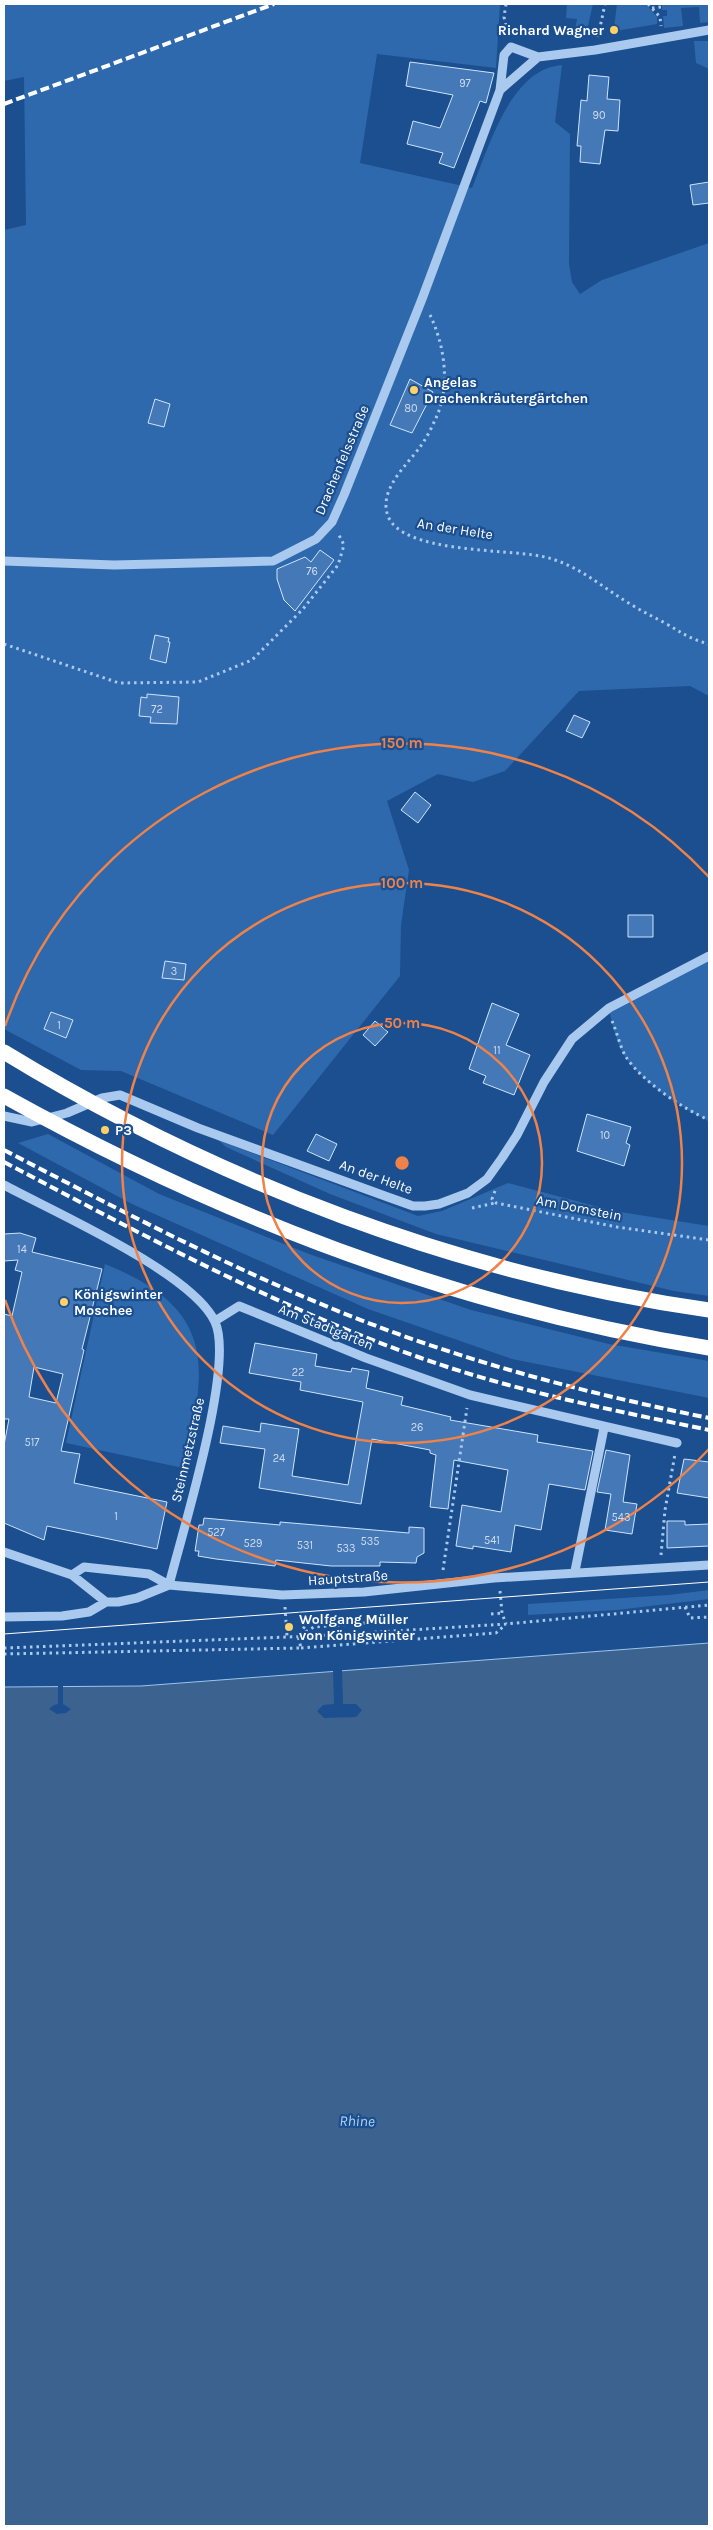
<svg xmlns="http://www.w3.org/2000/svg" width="713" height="2530" font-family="Karla,sans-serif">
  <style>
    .green { fill: #2e69ad }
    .water { fill: #3c6290; stroke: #9cc4f0 }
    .pier { fill: #1b4f8f }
    .building { fill: #4478b7; stroke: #cfe3fa; fill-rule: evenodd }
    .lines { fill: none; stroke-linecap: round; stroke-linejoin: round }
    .path { stroke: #a9c9ee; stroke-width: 3; stroke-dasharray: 2.5 4; stroke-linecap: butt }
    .minor { stroke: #a9c9ee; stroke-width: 9 }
    .highway { stroke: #fff; stroke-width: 15 }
    .tram { stroke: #fff; stroke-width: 1 }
    .rail { stroke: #fff; stroke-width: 4; stroke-dasharray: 9 4; stroke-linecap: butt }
    .ring { fill: none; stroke: #ee8249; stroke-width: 2.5 }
    .poi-dot { fill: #ffd166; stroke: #1b4f8f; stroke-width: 2 }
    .labels { text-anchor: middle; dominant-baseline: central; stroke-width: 4.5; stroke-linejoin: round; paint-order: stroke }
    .number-label { font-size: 11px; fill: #d0dded }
    .poi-label { font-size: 14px; font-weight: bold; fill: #fff; stroke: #1b4f8f; text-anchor: start }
    .street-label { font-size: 14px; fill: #fff; stroke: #1b4f8f }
    .water-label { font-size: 15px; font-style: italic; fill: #b5d3f5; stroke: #1b4f8f }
    .centre { fill: #ee8249; stroke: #1b4f8f; stroke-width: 2.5 }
    .ring-label { font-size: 15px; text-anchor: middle; font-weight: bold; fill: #ee8249; stroke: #1b4f8f; stroke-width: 4.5; stroke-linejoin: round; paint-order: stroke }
  </style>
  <rect width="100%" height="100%" fill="#1b4f8f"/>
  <!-- green -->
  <path class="green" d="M4 4H500L496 68 377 54 360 163 472 188C487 151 505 89 543 70 549 67 556 66 562 65L555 122 570 134 569 264 572 282 580 294 602 280 709 243V696L690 686 579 691 505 771 473 782 438 774 387 801 409 870 401 925 400 976 273 1135 121 1071 81 1070 4 1029V230L26 225 24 77 4 81Z
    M567 4H593L586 34H574L577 19 566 18Z
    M617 4H646L657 17V24L616 31 614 28Z
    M662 4H709V22L700 23 699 7 681 8 683 26 664 28 663 16H667V10H662Z
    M694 41H709V69L696 63Z
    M709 956V1121C684 1110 641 1081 625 1057 617 1044 612 1024 609 1009Z
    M48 1134 159 1194 309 1254 471 1310 609 1344 709 1361V1398L512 1359 368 1309 132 1204 18 1143Z
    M218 1140 418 1216 442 1211 508 1183 614 1211 709 1226V1296L674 1291 436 1234 330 1194 226 1147Z
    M105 1264C217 1309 208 1366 183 1468L66 1443Z
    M709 1590V1599L617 1610 528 1615V1604L669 1595Z"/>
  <!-- water -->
  <path class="water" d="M709 1643V2526H4V1687L141 1686Z"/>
  <!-- pier -->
  <path class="pier" d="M342 1669 343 1704H356L362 1710 356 1717 324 1718 317 1711 323 1705 334 1704 333 1670Z
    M58 1685H63V1704L71 1709 66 1713 57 1714 49 1709 54 1705 58 1704Z"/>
  <!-- building -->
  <path class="building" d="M410 62 494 73 486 103 480 101 454 168 439 163 443 153 407 144 413 121 440 128 453 95 406 86Z
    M589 75 609 77 607 99 620 100 618 131 605 130 600 164 580 162 581 146H577L581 100 587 101Z
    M709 182V203L693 205 690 185Z
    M410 379 433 392 412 433 390 425Z
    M155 399 170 404 164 427 148 423Z
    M320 550 334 560 295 611 284 600 277 579V569L305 557 311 562Z
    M155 635 169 638 168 642H170L166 663 150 659Z
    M147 694 179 697 177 724 150 723 151 717 139 716 141 697 147 698Z
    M574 715 590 722 582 738 566 731Z
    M415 792 431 805 418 823 401 810Z
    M628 915H653V937H628Z
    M165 961 186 964 184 980 162 978Z
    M492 1003 519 1014 506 1045 530 1055 514 1095 483 1083 486 1076 469 1069Z
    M51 1012 73 1020 66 1038 44 1029Z
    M375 1021 388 1032 375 1046 363 1035Z
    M587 1114 631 1127 626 1143 630 1145 624 1166 577 1151Z
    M316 1134 337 1144 329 1161 307 1151Z
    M20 1233 36 1238 32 1252 102 1269 82 1349 84 1350 61 1451 80 1454 74 1483 167 1502 157 1549 47 1526 44 1540 4 1523V1445L9 1419H4V1314L12 1316 22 1272 15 1270 18 1260 4 1261V1234ZM34 1367 63 1374 56 1403 29 1397Z
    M255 1343 317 1354 315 1366 351 1372 352 1368 369 1371 366 1388 403 1397 401 1405 451 1417 450 1420 538 1435 537 1442 593 1451 585 1490 549 1484 541 1530 515 1525 511 1552 473 1546V1549L456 1546 462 1505 501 1512 508 1470 454 1460 448 1509 430 1507 436 1455 430 1453V1450L372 1439 361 1504 259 1488 265 1449 220 1443 223 1426 260 1432 261 1423 299 1429 292 1476 348 1485 363 1402 300 1390 301 1382 249 1373Z
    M606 1450 630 1455 623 1502 637 1504 632 1534 605 1530 611 1494 597 1492Z
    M684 1459 709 1462V1498L677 1493Z
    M204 1518 280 1525V1522L409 1533V1527L424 1528V1553L417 1557 416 1563 380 1562V1566H331L276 1560 275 1566 216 1559 198 1556 199 1551H195L199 1525H203Z
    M667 1521H685V1525L709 1524V1546L667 1548Z"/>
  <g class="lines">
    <!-- path -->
    <path class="path" d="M506 4 504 17 508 35
      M648 4 660 17 661 26
      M652 8 661 7
      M598 37 605 4
      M430 315C445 346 451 388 435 420 431 429 426 439 420 447 407 465 378 490 388 516 402 553 505 549 540 556 577 563 601 587 632 605 643 612 654 617 665 623 680 632 692 640 709 644
      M4 644 119 683 198 682 252 660 303 609 338 565 344 545 338 533
      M612 1021C617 1032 620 1047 626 1057 642 1081 683 1109 709 1120
      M495 1191 492 1199 496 1203 617 1227 709 1240
      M472 1208 495 1203
      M661 1555 665 1510 675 1454
      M443 1570 467 1408
      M500 1591 502 1613 506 1624
      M285 1607 287 1636
      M685 1607 690 1618 709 1617
      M491 1614 502 1613
      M300 1635 314 1627 377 1622V1620
      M4 1648 314 1636 506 1624 709 1605
      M301 1648 496 1633 505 1625
      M4 1654 301 1648 298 1636 307 1623"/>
    <!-- minor -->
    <path class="minor" d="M500 90 538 57
      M4 561 114 565 273 561 316 539 332 522 344 495 422 299 500 90 504 55 511 47 538 57 595 50 709 30
      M4 1116 32 1122 67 1113 102 1098 120 1095 198 1128 385 1196 413 1206H425L439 1204 468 1193 487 1179 502 1158 517 1135 544 1082 572 1039 609 1008 709 956
      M4 1185C54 1212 193 1273 215 1322 235 1365 182 1533 169 1585
      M215 1321 239 1306 366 1358 470 1395 677 1443
      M4 1552 72 1575 106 1602H118L137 1598 169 1585 282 1595 364 1592 494 1578 709 1565
      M575 1571 604 1428
      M72 1575 84 1567 149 1574 169 1585
      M4 1617 62 1616 89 1612 106 1602"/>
    <!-- highway -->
    <path class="highway" d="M4 1052C217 1182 462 1275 709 1310
      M4 1096C223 1218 461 1308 709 1348"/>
    <!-- tram -->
    <path class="tram" d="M4 1634 709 1582"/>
    <!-- rail -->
    <path class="rail" d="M4 104 274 4
      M4 1150C112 1206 220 1263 333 1309 455 1359 580 1392 709 1418
      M4 1162C139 1233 276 1307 421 1358 514 1391 612 1410 709 1430"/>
  </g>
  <!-- distance rings -->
  <g class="ring">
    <circle cx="402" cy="1163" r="140"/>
    <circle cx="402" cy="1163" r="280"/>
    <path d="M709 1449A420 420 0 0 1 5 1300M5 1026A420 420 0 0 1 709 877"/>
  </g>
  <!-- markers -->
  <g class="poi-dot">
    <circle cx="614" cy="30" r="5"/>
    <circle cx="414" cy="390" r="5"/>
    <circle cx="105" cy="1130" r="5"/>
    <circle cx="64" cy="1302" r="5"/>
    <circle cx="289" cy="1627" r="5"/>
  </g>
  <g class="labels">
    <!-- number labels -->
    <g class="number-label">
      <text x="465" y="83">97</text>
      <text x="599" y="115">90</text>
      <text x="411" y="408">80</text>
      <text x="312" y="571">76</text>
      <text x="157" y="709">72</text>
      <text x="174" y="971">3</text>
      <text x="59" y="1025">1</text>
      <text x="497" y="1050">11</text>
      <text x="605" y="1135">10</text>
      <text x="22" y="1249">14</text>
      <text x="298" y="1372">22</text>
      <text x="417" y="1427">26</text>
      <text x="32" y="1442">517</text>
      <text x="279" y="1458">24</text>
      <text x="116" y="1516">1</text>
      <text x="621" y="1517">543</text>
      <text x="216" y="1532">527</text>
      <text x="492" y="1540">541</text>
      <text x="370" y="1541">535</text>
      <text x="253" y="1543">529</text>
      <text x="305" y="1545">531</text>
      <text x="346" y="1548">533</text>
    </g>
    <!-- poi labels -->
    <g class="poi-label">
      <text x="604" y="30" text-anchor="end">Richard Wagner</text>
      <text x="424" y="382">Angelas<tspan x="424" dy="16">Drachenkräutergärtchen</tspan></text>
      <text x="115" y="1130">P3</text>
      <text x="74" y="1294">Königswinter<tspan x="74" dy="16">Moschee</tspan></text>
      <text x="299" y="1619">Wolfgang Müller<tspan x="299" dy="16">von Königswinter</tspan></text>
    </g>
    <!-- street labels -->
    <g class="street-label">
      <text transform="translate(342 460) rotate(-67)">Drachenfelsstraße</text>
      <text transform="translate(455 529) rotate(9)">An der Helte</text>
      <text transform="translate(376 1177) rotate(20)">An der Helte</text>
      <text transform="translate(579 1208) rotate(11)">Am Domstein</text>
      <text transform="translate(326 1327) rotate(22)">Am Stadtgarten</text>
      <text transform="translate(188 1450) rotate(-77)">Steinmetzstraße</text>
      <text transform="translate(348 1578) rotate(-4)">Hauptstraße</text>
    </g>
    <!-- water labels -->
    <g class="water-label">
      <text transform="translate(357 2121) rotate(1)">Rhine</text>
    </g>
  </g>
  <circle cx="402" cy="1163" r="8" class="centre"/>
  <g class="ring-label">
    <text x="402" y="748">150 m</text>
    <text x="402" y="888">100 m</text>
    <text x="402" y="1028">50 m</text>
  </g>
  <!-- border -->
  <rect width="713" height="2530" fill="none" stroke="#ffffff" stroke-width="10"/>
</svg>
